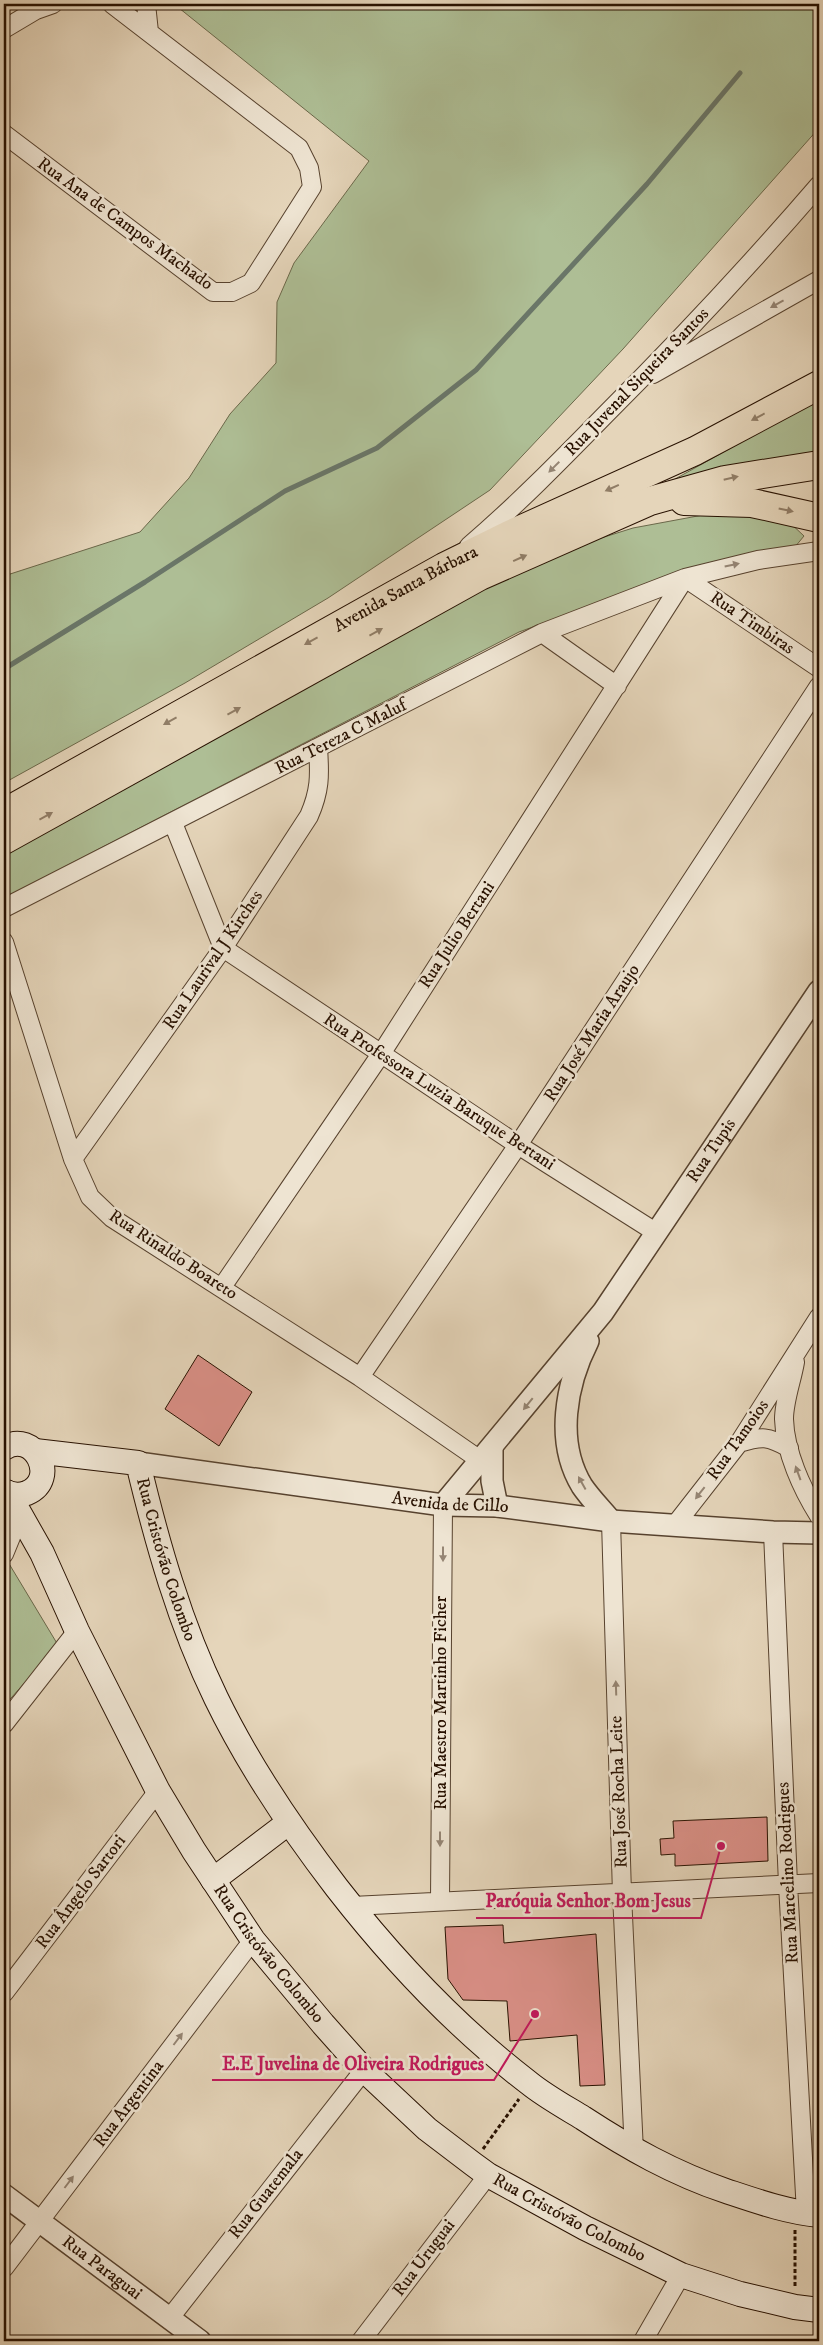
<svg xmlns="http://www.w3.org/2000/svg" width="823" height="2345" font-family="'IM FELL DW Pica',serif">
  <style>
    .green { fill: #aebe95; stroke: #6b684a }
    .lines { fill: none; stroke-linecap: round; stroke-linejoin: round }
    .stream { stroke: #6a7668; stroke-width: 5 }
    .building { fill: #db9088; stroke: #281100 }
    .minor-casing { stroke: #57422e; stroke-width: 20 }
    .tertiary-casing { stroke: #57422e; stroke-width: 24 }
    .secondary-casing { stroke: #281100; stroke-width: 26 }
    .primary-casing { stroke: #281100; stroke-width: 30 }
    .path { stroke: #281100; stroke-width: 3; stroke-dasharray: 4 2.5; stroke-linecap: butt }
    .minor { stroke: #eee4d2; stroke-width: 18 }
    .tertiary { stroke: #eee4d2; stroke-width: 21 }
    .secondary { stroke: #eee4d2; stroke-width: 24 }
    .primary { stroke: #e5d5ba; stroke-width: 28 }
    .oneway { fill: #958574 }
    .oneway2 { fill: #907d66 }
    .labels { text-anchor: middle; dominant-baseline: central; stroke-width: 5; stroke-linejoin: round; paint-order: stroke }
    .street-label { font-size: 18px; fill: #281100; stroke: #eee4d2 }
    .leader { fill: none; stroke: #c2185b; stroke-width: 2 }
    .callout-dot { fill: #c2185b; stroke: #eee4d2; stroke-width: 2 }
    .callout-label { font-size: 19px; text-anchor: middle; font-weight: bold; fill: #c2185b; stroke: #eee4d2; stroke-width: 5; stroke-linejoin: round; paint-order: stroke }
  </style>
  <rect width="100%" height="100%" fill="#e5d5ba"/>
  <filter id="stains"><feTurbulence type="fractalNoise" baseFrequency=".004" numOctaves="4"/><feColorMatrix values="0 0 0 0 .2 0 0 0 0 .09 0 0 0 0 .02 0 0 0 .5 -.17"/></filter>
  <radialGradient id="worn" r=".72"><stop offset=".6" stop-color="#630" stop-opacity="0"/><stop offset="1" stop-color="#630" stop-opacity=".3"/></radialGradient>
  <!-- green -->
  <path class="green" d="M174 4H819V128L623 349 490 490 328 598 185 683 4 783V576L140 532 189 478 230 414 276 363 277 302 294 263 369 161Z
    M819 399V454L782 457 666 484Z
    M730 510 787 520 804 536 790 553 686 571 519 632 4 898V842L375 642 528 568 582 544 633 528Z
    M8 1562 58 1645 4 1706V1575Z"/>
  <g class="lines">
    <!-- stream -->
    <path class="stream" d="M4 669 145 582 285 491 377 448 476 370 647 184 740 73"/>
  </g>
  <!-- building -->
  <path class="building" d="M198 1355 252 1392 219 1446 165 1409Z
    M767 1817 768 1861 675 1866V1854L661 1855 660 1839 674 1838 673 1821Z
    M503 1925 504 1943 596 1934 605 2085 580 2086 577 2035 510 2041 507 2001 463 2000 448 1979 445 1927Z"/>
  <g class="lines">
    <defs>
      <path id="minor" d="M146 4 149 32
        M4 29 36 10 53 4
        M4 134 213 292H232L251 283 312 187 309 168 299 148 112 4
        M653 374 819 280
        M469 546C517 505 561 460 605 415 679 341 751 264 819 185
        M685 578 819 668
        M542 633 617 686
        M173 823 223 948 518 1145 657 1233
        M4 908 542 633 685 578 758 560 819 551
        M4 942 73 1159 90 1197 112 1218 360 1377 480 1460
        M73 1159 223 948 309 816C320 791 320 776 318 748
        M222 1287 381 1054 685 578
        M795 1362C792 1380 784 1401 784 1419 785 1452 802 1489 819 1516
        M360 1377 518 1145 819 686
        M739 1443C762 1436 768 1436 789 1448
        M611 1521 622 1894 634 2152
        M675 1525 739 1443 819 1317
        M773 1532 788 1884 806 2213
        M4 1554 20 1515
        M4 1724 77 1631
        M440 1901 443 1505
        M352 1906 819 1883
        M4 1993 158 1791
        M4 2268 253 1940
        M169 2319 364 2070
        M361 2341 488 2175
        M643 2341 681 2275"/>
      <g id="tertiary">
        <path d="M588 1341C566 1384 555 1442 582 1486 590 1498 602 1510 611 1521"/>
        <path d="M492 1448V1481L497 1506"/>
        <path id="s1" d="M138 1463 443 1505 497 1506 611 1521 773 1532 819 1533"/>
        <path id="s2" d="M443 1505 603 1312 819 991"/>
        <path id="s3" d="M4 2195 200 2341"/>
      </g>
      <g id="secondary">
        <path d="M4 1448C34 1429 60 1479 27 1493 19 1496 11 1495 4 1491"/>
        <path id="s4" d="M35 1451 138 1463C157 1543 180 1624 216 1698 249 1766 291 1828 337 1888 393 1960 456 2027 529 2083 545 2096 565 2107 583 2118 629 2148 673 2173 726 2191 756 2201 787 2212 819 2215"/>
        <path id="s5" d="M8 1493 42 1553 77 1631 158 1791 194 1851 253 1940 323 2024 364 2070 427 2129 473 2164 488 2175 585 2228 681 2275 740 2294 795 2307 819 2310"/>
        <path d="M213 1880 288 1823"/>
      </g>
      <g id="primary">
        <path d="M684 501 752 503 819 518"/>
        <path id="s6" d="M4 813 444 567 509 535 695 451 819 385"/>
        <path d="M4 840 480 576 650 501 725 480 819 465"/>
      </g>
    </defs>
    <!-- minor casing -->
    <use href="#minor" class="minor-casing"/>
    <!-- tertiary casing -->
    <use href="#tertiary" class="tertiary-casing"/>
    <!-- secondary casing -->
    <use href="#secondary" class="secondary-casing"/>
    <!-- primary casing -->
    <use href="#primary" class="primary-casing"/>
    <!-- path -->
    <path class="path" d="M483 2149 519 2099
      M795 2230V2288"/>
    <!-- minor -->
    <use href="#minor" class="minor"/>
    <!-- tertiary -->
    <use href="#tertiary" class="tertiary"/>
    <!-- secondary -->
    <use href="#secondary" class="secondary"/>
    <!-- primary -->
    <use href="#primary" class="primary"/>
  </g>
  <!-- one-way arrows -->
  <defs><path id="oneway-solid" d="M-6-.8H1V-3.2L6.5 0L1 3.2V.8H-6Z" transform="scale(1.25)"/></defs>
  <g class="oneway">
    <use href="#oneway-solid" transform="translate(777 304) rotate(151)"/>
    <use href="#oneway-solid" transform="translate(554 467) rotate(135)"/>
    <use href="#oneway-solid" transform="translate(732 565) rotate(-12)"/>
    <use href="#oneway-solid" transform="translate(528 1404) rotate(129)"/>
    <use href="#oneway-solid" transform="translate(798 1473) rotate(-110)"/>
    <use href="#oneway-solid" transform="translate(582 1483) rotate(-119)"/>
    <use href="#oneway-solid" transform="translate(700 1493) rotate(128)"/>
    <use href="#oneway-solid" transform="translate(443 1554) rotate(90)"/>
    <use href="#oneway-solid" transform="translate(616 1688) rotate(-92)"/>
    <use href="#oneway-solid" transform="translate(440 1839) rotate(90)"/>
    <use href="#oneway-solid" transform="translate(178 2039) rotate(-53)"/>
    <use href="#oneway-solid" transform="translate(69 2182) rotate(-53)"/>
  </g>
  <g class="oneway2">
    <use href="#oneway-solid" transform="translate(758 417) rotate(152)"/>
    <use href="#oneway-solid" transform="translate(731 478) rotate(-13)"/>
    <use href="#oneway-solid" transform="translate(612 488) rotate(156)"/>
    <use href="#oneway-solid" transform="translate(786 510) rotate(12)"/>
    <use href="#oneway-solid" transform="translate(520 558) rotate(-24)"/>
    <use href="#oneway-solid" transform="translate(376 632) rotate(-29)"/>
    <use href="#oneway-solid" transform="translate(311 641) rotate(151)"/>
    <use href="#oneway-solid" transform="translate(234 711) rotate(-29)"/>
    <use href="#oneway-solid" transform="translate(170 721) rotate(151)"/>
    <use href="#oneway-solid" transform="translate(46 816) rotate(-29)"/>
  </g>
  <g class="labels">
    <!-- street labels -->
    <g class="street-label">
      <text transform="translate(125 224) rotate(36)">Rua Ana de Campos Machado</text>
      <text transform="translate(637 382) rotate(-46)">Rua Juvenal Siqueira Santos</text>
      <text stroke="none"><textPath href="#s6" startOffset="460">Avenida Santa Bárbara</textPath></text>
      <text transform="translate(752 623) rotate(34)">Rua Timbiras</text>
      <text transform="translate(341 737) rotate(-27)">Rua Tereza C Maluf</text>
      <text transform="translate(457 935) rotate(-57)">Rua Julio Bertani</text>
      <text transform="translate(213 960) rotate(-56)">Rua Laurival J Kirches</text>
      <text transform="translate(592 1033) rotate(-57)">Rua José Maria Araujo</text>
      <text transform="translate(439 1092) rotate(33)">Rua Professora Luzia Baruque Bertani</text>
      <text stroke="none"><textPath href="#s2" startOffset="445">Rua Tupis</textPath></text>
      <text transform="translate(173 1255) rotate(33)">Rua Rinaldo Boareto</text>
      <text transform="translate(738 1440) rotate(-55)">Rua Tamoios</text>
      <text stroke="none"><textPath href="#s1" startOffset="315">Avenida de Cillo</textPath></text>
      <text stroke="none"><textPath href="#s4" startOffset="204">Rua Cristóvão Colombo</textPath></text>
      <text transform="translate(441 1703) rotate(-90)">Rua Maestro Martinho Ficher</text>
      <text transform="translate(619 1792) rotate(-92)">Rua José Rocha Leite</text>
      <text transform="translate(788 1873) rotate(-93)">Rua Marcelino Rodrigues</text>
      <text transform="translate(81 1892) rotate(-53)">Rua Ângelo Sartori</text>
      <text stroke="none"><textPath href="#s5" startOffset="531">Rua Cristóvão Colombo</textPath></text>
      <text transform="translate(129 2104) rotate(-53)">Rua Argentina</text>
      <text transform="translate(266 2194) rotate(-52)">Rua Guatemala</text>
      <text stroke="none"><textPath href="#s5" startOffset="936">Rua Cristóvão Colombo</textPath></text>
      <text transform="translate(424 2258) rotate(-53)">Rua Uruguai</text>
      <text stroke="none"><textPath href="#s3" startOffset="122">Rua Paraguai</textPath></text>
    </g>
  </g>
  <!-- callouts -->
  <path class="leader" d="M721 1846L701 1918H476M535 2014L494 2080H212"/>
  <g class="callout-dot">
    <circle cx="721" cy="1846" r="5"/>
    <circle cx="535" cy="2014" r="5"/>
  </g>
  <g class="callout-label">
    <text x="588" y="1907">Paróquia Senhor Bom Jesus</text>
    <text x="353" y="2070">E.E Juvelina de Oliveira Rodrigues</text>
  </g>
  <!-- margin -->
  <rect width="823" height="2345" fill="none" stroke="#e5d5ba" stroke-width="20"/>
  <rect x="5" y="5" width="813" height="2335" fill="none" stroke="#281100" stroke-width="2.5"/>
  <rect x="10" y="10" width="803" height="2325" fill="none" stroke="#281100"/>
  <rect width="100%" height="100%" filter="url(#stains)"/>
  <rect width="100%" height="100%" fill="url(#worn)"/>
</svg>
